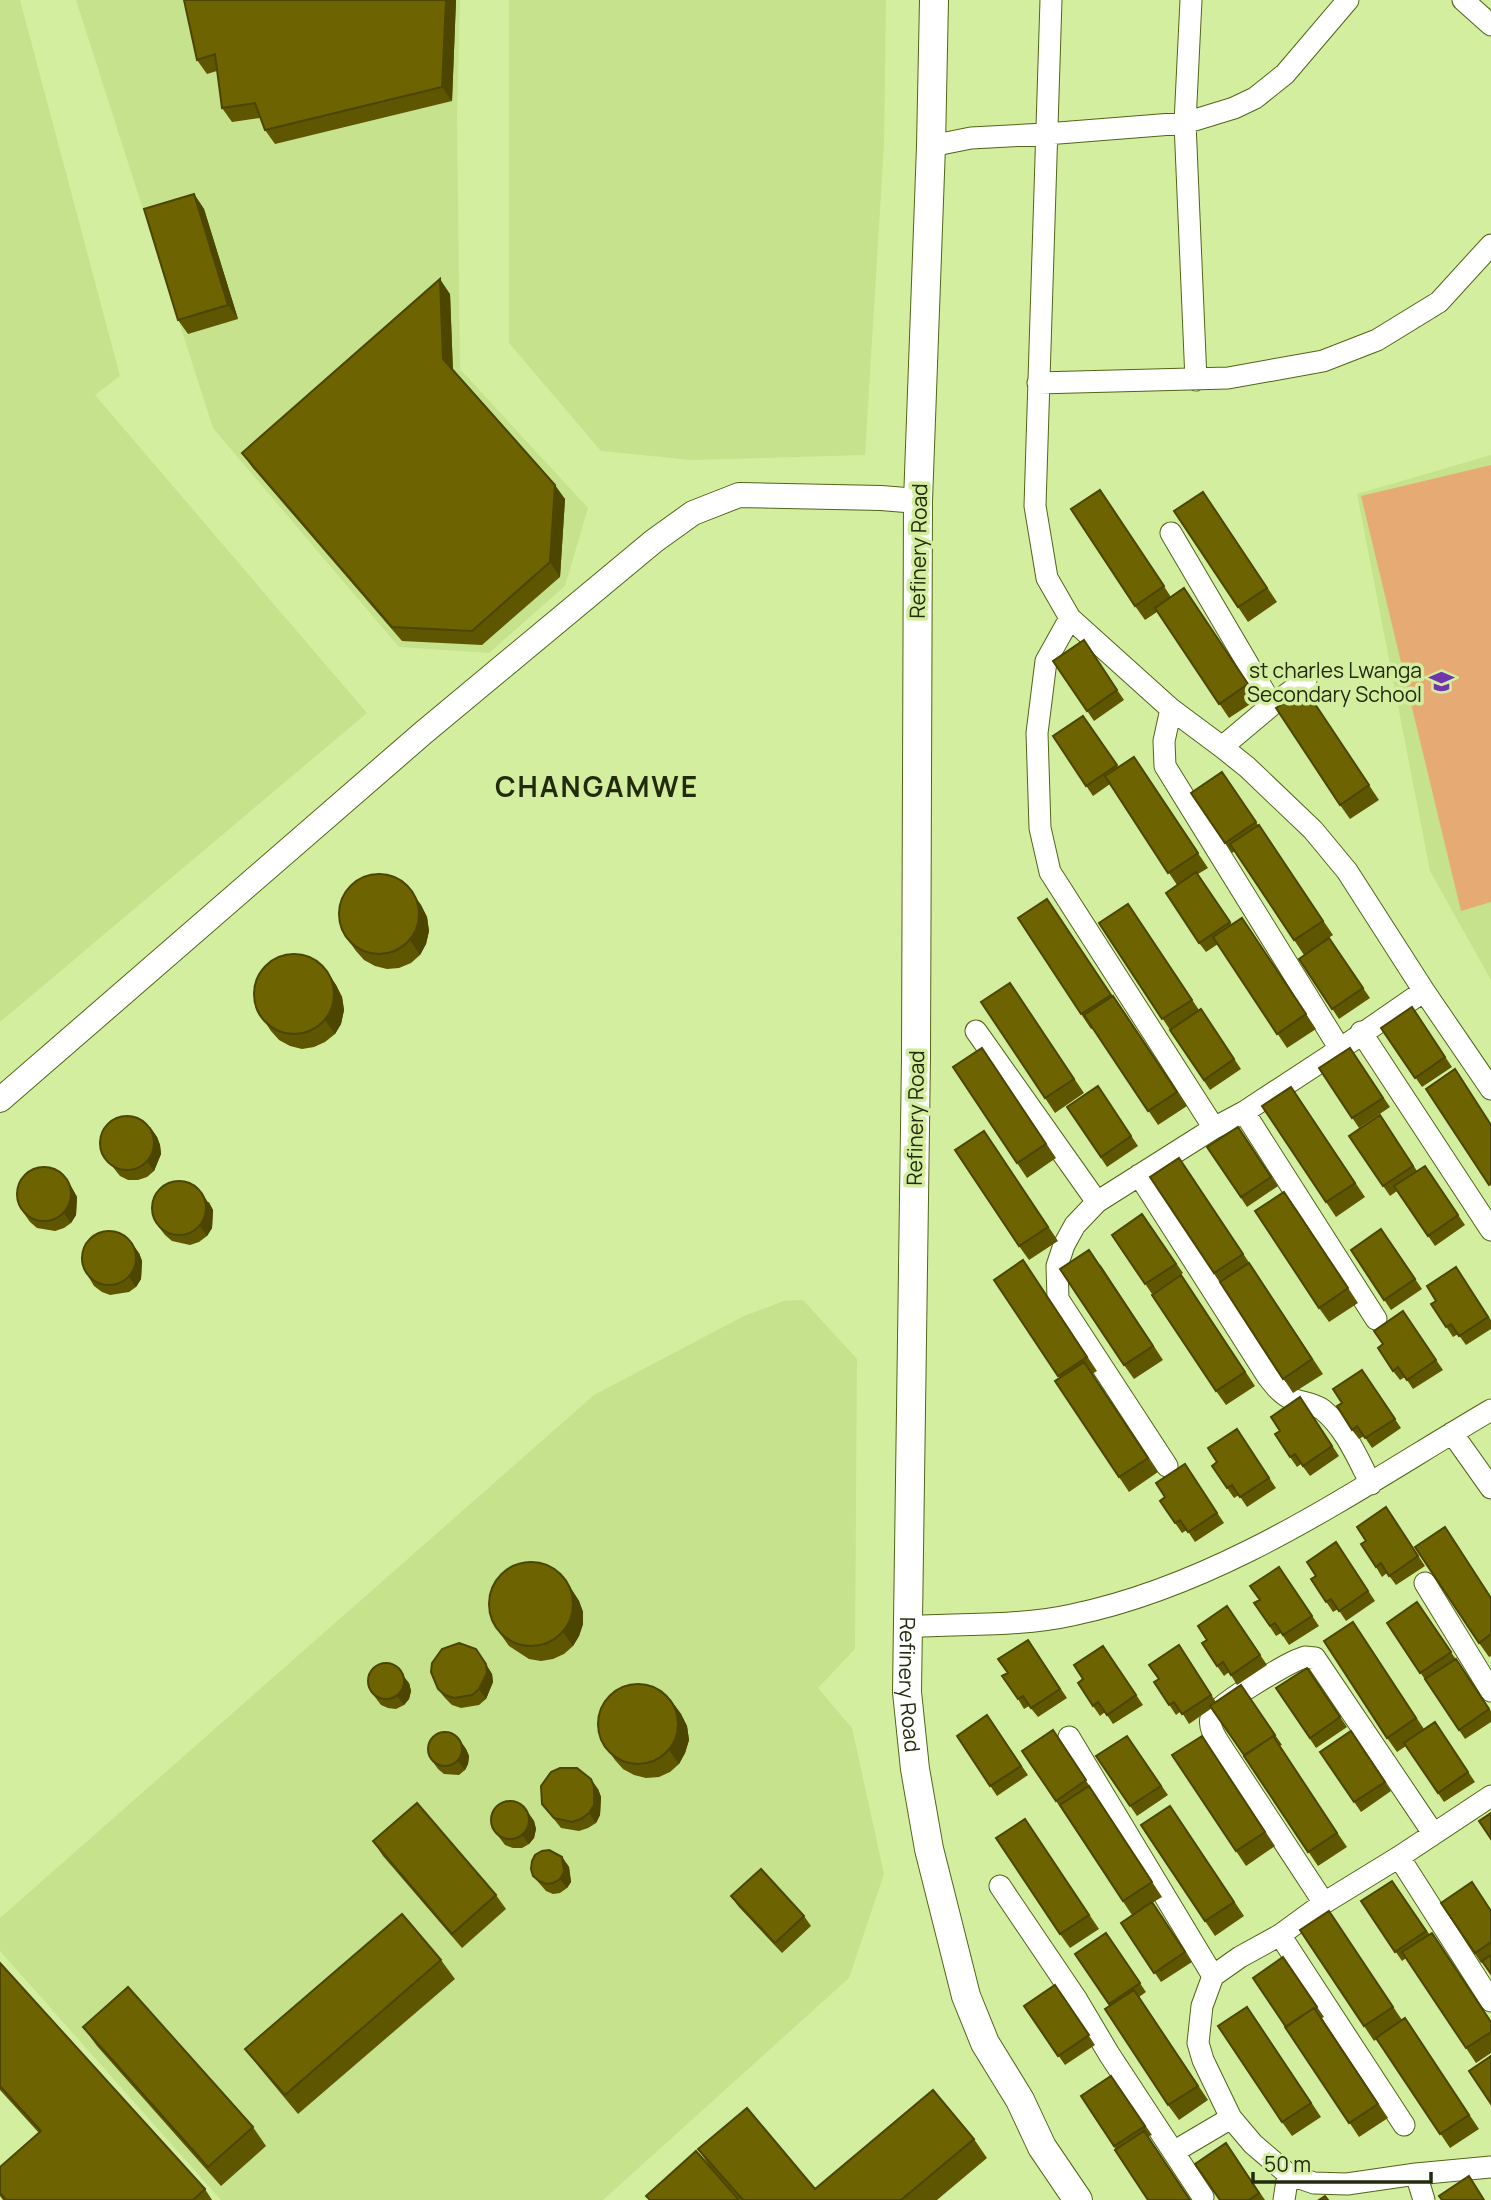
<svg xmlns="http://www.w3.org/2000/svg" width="1491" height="2200" font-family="Manrope,sans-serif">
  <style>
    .built { fill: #c6e28c }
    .green { fill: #e6ab75 }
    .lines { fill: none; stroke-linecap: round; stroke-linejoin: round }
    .minor-casing { stroke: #516517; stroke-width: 23 }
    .tertiary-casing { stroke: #516517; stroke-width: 26 }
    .secondary-casing { stroke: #516517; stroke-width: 30 }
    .minor { stroke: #fff; stroke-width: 21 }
    .tertiary { stroke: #fff; stroke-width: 24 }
    .secondary { stroke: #fff; stroke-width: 28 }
    .wall { fill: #5e5601 }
    .shaded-wall { fill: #4c4601 }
    .building { fill: #6d6401; stroke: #4c4601; stroke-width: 2 }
    .labels { text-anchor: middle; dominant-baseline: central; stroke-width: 7; stroke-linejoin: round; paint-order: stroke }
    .street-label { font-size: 21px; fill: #222b0c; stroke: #d4eea0 }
    .poi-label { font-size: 21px; fill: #222b0c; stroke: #d4eea0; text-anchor: end }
    .district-label { font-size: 28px; font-weight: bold; letter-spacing: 2px; fill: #222b0c; stroke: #d4eea0 }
  </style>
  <rect width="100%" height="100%" fill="#d4eea0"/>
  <!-- built -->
  <path class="built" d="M0 0H20L120 376 95 395 367 713 0 1022Z
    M76 0H460L457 117 460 369 588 508 565 586 489 653 399 647 213 428Z
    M509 0H886L884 145 865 455 691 460 601 451 509 343Z
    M1491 455V980L1430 871 1357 494Z
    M803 1300 857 1359 855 1649 818 1688 852 1728 884 1874 849 1978 603 2200H221L0 1951V1918L594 1395 744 1316 784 1301Z"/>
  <!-- green -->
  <path class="green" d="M1491 465V902L1461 911 1361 496Z"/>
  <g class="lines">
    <defs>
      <path id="minor" d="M1051 0 1035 506 1047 578 1070 618 1171 709 1222 747 1247 767 1313 830 1347 871 1424 991 1491 1089
        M1191 0 1185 123 1196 380
        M1463 0 1491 25
        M931 146 971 138 1046 134 1185 123 1234 108 1255 98 1285 74 1348 0
        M1038 383 1228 378 1323 361 1377 340 1439 302 1491 245
        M1171 533 1272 705
        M1070 618 1046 661 1037 733 1040 828 1050 872 1214 1128
        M1171 709 1164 741 1165 766 1340 1049
        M1222 747 1272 705 1306 680
        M976 1031 1097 1202
        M1361 1032 1491 1230
        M1244 1112 1376 1319
        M1139 1175 1268 1377C1275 1386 1282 1395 1292 1399 1303 1403 1314 1403 1323 1410 1346 1429 1358 1459 1371 1484
        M1452 1433 1491 1488
        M1167 1466 1058 1299 1057 1266 1064 1245 1075 1225 1097 1202 1214 1128 1244 1112 1340 1049 1424 991
        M1425 1583 1491 1691
        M907 1627C962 1623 1018 1627 1072 1615 1226 1583 1358 1488 1491 1410
        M1069 1737 1213 1976
        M1491 1796 1399 1857 1324 1903 1280 1935 1240 1957 1213 1976 1202 2006 1198 2043 1203 2060 1231 2118 1253 2144 1288 2174 1314 2183 1347 2184 1416 2174 1491 2167
        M1399 1857 1491 2001
        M1000 1886 1077 2000 1109 2054 1203 2197
        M1324 1903 1223 1749C1218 1741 1208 1729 1211 1718 1214 1706 1282 1667 1297 1660L1305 1657 1315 1658 1433 1833
        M1280 1935 1404 2125
        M1175 2151 1231 2118
        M1416 2174 1424 2200
        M1284 2200 1288 2174"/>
      <path id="tertiary" d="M0 1100 423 733 654 541 693 513 739 495 881 498 918 501"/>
      <g id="secondary">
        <path id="s1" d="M934 0 931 146 918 501 916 1057 907 1692 915 1769 929 1849 966 1996 985 2043 1020 2100 1042 2147 1078 2200"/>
      </g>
    </defs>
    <!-- minor casing -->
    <use href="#minor" class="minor-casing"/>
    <!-- tertiary casing -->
    <use href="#tertiary" class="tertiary-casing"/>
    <!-- secondary casing -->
    <use href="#secondary" class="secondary-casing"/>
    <!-- minor -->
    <use href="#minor" class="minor"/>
    <!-- tertiary -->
    <use href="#tertiary" class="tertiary"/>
    <!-- secondary -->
    <use href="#secondary" class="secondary"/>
  </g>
  <!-- wall -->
  <path class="wall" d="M184 0H456L452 101 275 144 265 130 260 118 232 122 222 108 217 71 207 74 197 60Z
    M194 194 204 209 238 319 188 334 178 320Z
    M450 294 453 370 565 499 560 577 482 645 402 641 252 467 242 453Z
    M1110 504 1171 597 1184 588 1258 699 1229 718 1157 612 1145 620 1135 606Z
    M1213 506 1277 602 1248 622 1238 607Z
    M1084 640 1124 700 1094 721 1053 661Z
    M1305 689 1379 800 1350 819 1340 805Z
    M1083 716 1118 767 1134 757 1208 868 1198 874 1232 925 1242 918 1316 1029 1287 1048 1218 944 1206 952 1199 943 1177 885 1110 784 1093 796 1053 736Z
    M1222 772 1333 935 1304 955 1235 851 1232 853 1191 793Z
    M411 891 421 905 427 917 429 931 426 944 420 955 411 963 399 968 387 969 375 966 364 960 356 951 346 937Z
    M1128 904 1199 1010 1201 1009 1241 1069 1210 1090 1099 923Z
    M1057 913 1112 997 1123 1010 1187 1106 1158 1125 1093 1028 1091 1029 1081 1014Z
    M1329 938 1370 998 1339 1019 1299 959Z
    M326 970 336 985 342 997 344 1010 341 1024 335 1034 325 1042 314 1047 302 1049 290 1046 279 1040 271 1031 261 1016Z
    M1010 983 1084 1093 1055 1113 1045 1098Z
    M1412 1007 1452 1067 1422 1087 1381 1028Z
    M1350 1048 1390 1107 1359 1128 1319 1068Z
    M992 1062 1056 1158 1027 1178 1017 1163Z
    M1098 1086 1138 1146 1107 1167 1067 1107Z
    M1291 1087 1365 1197 1336 1217 1326 1202Z
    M1380 1115 1417 1171 1425 1166 1465 1225 1435 1246 1397 1191 1390 1196 1349 1136Z
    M150 1127 157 1137 160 1145 161 1154 154 1171 147 1177 138 1180H128L120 1176 101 1152Z
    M1238 1127 1278 1186 1247 1207 1207 1147Z
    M994 1145 1058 1241 1029 1260 1019 1246Z
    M1189 1172 1323 1374 1293 1393 1150 1177Z
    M67 1179 77 1197 76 1215 71 1223 64 1228 55 1231 37 1228 30 1222 23 1212Z
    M209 1202 213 1210 212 1228 207 1236 199 1242 190 1245 172 1241 165 1235 158 1226Z
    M1295 1207 1358 1303 1329 1322 1319 1308Z
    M1142 1214 1183 1273 1152 1294 1112 1235Z
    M1381 1229 1422 1289 1391 1310 1351 1250Z
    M139 1253 142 1261 141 1279 136 1287 129 1292 110 1295 102 1292 94 1286 88 1276Z
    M1023 1260 1097 1371 1092 1374 1158 1472 1129 1492 1119 1477 1060 1378 994 1280Z
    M1100 1264 1163 1360 1134 1379 1124 1365Z
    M1456 1267 1491 1320V1329L1466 1345 1458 1334 1453 1337 1431 1304 1436 1301Z
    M1191 1290 1255 1386 1226 1405 1216 1391Z
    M1403 1311 1443 1370 1413 1389 1405 1377 1400 1380 1393 1371 1383 1344Z
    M1362 1370 1401 1428 1372 1448 1364 1436 1359 1439 1352 1430 1342 1403Z
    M1300 1397 1339 1456 1310 1476 1301 1464 1297 1467 1290 1457 1280 1431Z
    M1237 1429 1276 1488 1247 1507 1239 1495 1234 1498 1227 1488 1217 1462Z
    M1185 1464 1224 1523 1195 1542 1187 1530 1182 1533 1160 1501 1165 1497Z
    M1386 1507 1425 1566 1396 1585 1387 1573 1382 1577 1376 1567 1366 1541Z
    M1336 1542 1375 1601 1346 1621 1338 1609 1333 1612 1311 1579 1316 1576Z
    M1279 1567 1319 1626 1289 1645 1281 1633 1276 1636 1254 1603 1260 1600Z
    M563 1576 579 1601 583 1612V1624L579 1636 573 1646 564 1654 553 1659 541 1661 529 1659 509 1646 499 1632Z
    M1491 1597V1656L1489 1657 1479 1643Z
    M1417 1602 1491 1711V1722L1465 1739 1387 1623Z
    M1227 1606 1267 1665 1237 1685 1229 1672 1224 1676 1217 1666 1207 1640Z
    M1353 1622 1424 1729 1435 1722 1475 1782 1444 1802 1406 1746 1397 1752 1387 1738Z
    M1028 1640 1067 1698 1038 1717 1029 1706 1024 1709 1018 1699 1008 1673Z
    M1179 1645 1216 1702 1241 1685 1282 1745 1279 1746 1347 1847 1318 1866 1212 1708 1189 1724 1181 1711 1176 1715 1154 1682 1159 1679Z
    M1103 1646 1143 1705 1113 1724 1105 1712 1100 1716 1093 1706 1083 1679Z
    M483 1659 492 1674 493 1682 486 1699 479 1705 461 1708 452 1705 445 1698 438 1689Z
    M1307 1668 1347 1727 1316 1748 1276 1688Z
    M409 1683 411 1691 409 1699 404 1705 396 1709 388 1708 381 1705 369 1689Z
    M670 1699 681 1714 687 1726 689 1740 685 1753 679 1764 670 1772 659 1777 646 1778 634 1775 623 1769 615 1760 605 1746Z
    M987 1715 1028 1775 997 1796 957 1736Z
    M1053 1730 1162 1897 1152 1903 1192 1962 1161 1982 1121 1923 1132 1915 1056 1801Z
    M1351 1731 1391 1791 1361 1812 1320 1752Z
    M1127 1736 1168 1795 1137 1816 1096 1756Z
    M1202 1736 1275 1846 1246 1866 1236 1851Z
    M459 1739 466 1749 469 1756 468 1764 465 1770 459 1775 444 1774 438 1769 431 1759Z
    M598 1789 601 1797 600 1815 596 1823 588 1828 579 1831 561 1828 542 1804Z
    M527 1811 534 1821 536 1829 534 1838 529 1844 522 1848H513L505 1845 493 1829Z
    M1025 1819 1099 1929 1070 1948 1060 1934Z
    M1180 1820 1244 1916 1215 1936 1205 1921Z
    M373 1841 496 1895 506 1909 462 1948 383 1856Z
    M562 1857 569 1867 571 1882 567 1888 560 1893 553 1894 546 1891 533 1876Z
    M1392 1881 1491 2022V2053L1476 2063 1406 1958 1402 1961 1361 1901Z
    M731 1896 804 1916 811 1926 782 1953 738 1906Z
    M1441 1903 1491 1911V1974L1483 1962 1481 1963Z
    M1329 1911 1402 2020 1405 2018 1479 2129 1450 2148 1377 2039 1374 2041 1364 2026Z
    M1106 1933 1146 1992 1139 1997 1208 2100 1179 2120 1168 2105 1110 2005 1075 1954Z
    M1283 1957 1324 2017 1322 2018 1388 2118 1359 2137 1286 2027Z
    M441 1960 455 1979 298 2114 259 2067 245 2049Z
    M0 1963 205 2189 212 2200H3L0 2196V2167L39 2133 0 2090Z
    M1055 1985 1095 2045 1065 2065 1024 2006Z
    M1257 2021 1321 2117 1292 2136 1282 2122Z
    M83 2027 253 2127 266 2146 221 2186 97 2046Z
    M1111 2076 1152 2135 1116 2150 1081 2096Z
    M974 2139 987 2158 937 2200H740L711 2168 698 2149 815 2189Z
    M1226 2143 1265 2200H1220Z"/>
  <!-- shaded-wall -->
  <path class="shaded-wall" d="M446 0H456L452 101 442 87Z
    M194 194 204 209 238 319 228 305Z
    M440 279 450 294 453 374 443 359Z
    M555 485 565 499 560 577 550 562Z
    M411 891 421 905 427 917 429 931 426 944 420 955 410 940Z
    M326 970 336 985 342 997 344 1010 341 1024 335 1034 325 1020Z
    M150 1127 157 1137 160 1145 161 1154 154 1171 147 1161Z
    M67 1179 77 1197 76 1215 71 1223 64 1213Z
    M202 1193 213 1210 212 1228 207 1236 200 1226Z
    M132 1243 139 1253 142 1261 141 1279 136 1287 129 1277Z
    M563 1576 579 1601 583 1612V1624L579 1636 573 1646 563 1632Z
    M476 1649 492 1674 493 1682 486 1699 479 1689Z
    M402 1674 409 1683 411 1691 409 1699 404 1705 397 1696Z
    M670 1699 681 1714 687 1726 689 1740 685 1753 679 1764 669 1750Z
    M459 1739 466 1749 469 1756 468 1764 465 1770 458 1761Z
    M591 1779 598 1789 601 1797 600 1815 596 1823 589 1813Z
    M527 1811 534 1821 536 1829 534 1838 529 1844 522 1835Z
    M562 1857 569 1867 571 1882 567 1888 560 1879Z"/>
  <!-- building -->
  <path class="building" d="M184 0H446L442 87 265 130 255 103 222 108 215 54 197 60Z
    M194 194 228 305 178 320 144 209Z
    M440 279 443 359 555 485 550 562 472 631 392 627 242 453Z
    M1100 490 1164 586 1135 606 1071 509Z
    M1203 492 1267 588 1238 607 1174 511Z
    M1184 588 1248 684 1219 704 1155 608Z
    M1084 640 1117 690 1087 711 1053 661Z
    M1305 689 1369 785 1340 805 1276 708Z
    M1083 716 1117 765 1086 786 1053 736Z
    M1134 757 1198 853 1168 873 1105 776Z
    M1222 772 1256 822 1225 843 1191 793Z
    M1259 825 1323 921 1294 940 1230 844Z
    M1196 872 1230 922 1199 943 1166 893Z
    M339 914a40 40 0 1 1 80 0a40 40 0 1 1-80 0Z
    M1047 899 1111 995 1081 1014 1018 918Z
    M1128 904 1192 1000 1162 1019 1099 923Z
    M1242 918 1306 1014 1277 1034 1213 937Z
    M1329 938 1363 988 1332 1009 1299 959Z
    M254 994a40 40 0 1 1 80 0a40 40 0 1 1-80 0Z
    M1010 983 1074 1079 1045 1098 981 1002Z
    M1113 996 1177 1092 1148 1111 1084 1015Z
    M1412 1007 1445 1057 1415 1078 1381 1028Z
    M1201 1009 1234 1059 1204 1080 1170 1030Z
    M982 1048 1046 1144 1017 1163 953 1067Z
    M1350 1048 1383 1098 1352 1118 1319 1068Z
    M1455 1069 1491 1125V1184L1489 1185 1426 1089Z
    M1098 1086 1131 1136 1101 1157 1067 1107Z
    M1291 1087 1355 1183 1326 1202 1262 1106Z
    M1380 1115 1413 1166 1383 1186 1349 1136Z
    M100 1143a27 27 0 1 1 54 0a27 27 0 1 1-54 0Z
    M1238 1127 1271 1177 1241 1197 1207 1147Z
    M984 1131 1048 1227 1019 1246 955 1150Z
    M1179 1158 1243 1254 1214 1273 1150 1177Z
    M1425 1166 1458 1215 1428 1236 1394 1186Z
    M17 1194a27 27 0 1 1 54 0a27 27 0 1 1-54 0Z
    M152 1208a27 27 0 1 1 54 0a27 27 0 1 1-54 0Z
    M1284 1192 1348 1288 1319 1308 1255 1211Z
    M1142 1214 1176 1264 1145 1284 1112 1235Z
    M1381 1229 1415 1279 1384 1300 1351 1250Z
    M82 1258a27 27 0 1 1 54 0a27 27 0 1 1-54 0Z
    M1089 1250 1153 1346 1124 1365 1060 1269Z
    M1023 1260 1087 1357 1058 1376 994 1280Z
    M1249 1263 1312 1359 1283 1379 1220 1282Z
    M1456 1267 1488 1317 1459 1336 1451 1324 1446 1327 1431 1304 1436 1301 1427 1286Z
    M1181 1275 1245 1372 1216 1391 1152 1295Z
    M1403 1311 1436 1360 1407 1380 1398 1367 1393 1371 1378 1348 1383 1344 1374 1331Z
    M1084 1362 1148 1458 1119 1477 1055 1381Z
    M1362 1370 1395 1419 1365 1438 1357 1426 1352 1430 1337 1406 1342 1403 1333 1389Z
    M1300 1397 1332 1446 1303 1466 1295 1454 1290 1457 1275 1434 1280 1431 1271 1417Z
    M1237 1429 1269 1478 1240 1497 1232 1485 1227 1488 1212 1466 1217 1462 1208 1448Z
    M1185 1464 1217 1513 1188 1532 1180 1520 1175 1523 1160 1501 1165 1497 1156 1483Z
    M1386 1507 1418 1556 1389 1576 1381 1563 1376 1567 1361 1544 1366 1541 1357 1527Z
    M1445 1527 1491 1598V1634L1479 1643 1415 1547Z
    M1336 1542 1368 1591 1339 1611 1331 1599 1326 1602 1311 1579 1316 1576 1307 1562Z
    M489 1604a42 42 0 1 1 84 0a42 42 0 1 1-84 0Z
    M1279 1567 1312 1616 1283 1635 1275 1623 1270 1626 1254 1603 1260 1600 1250 1586Z
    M1417 1602 1451 1652 1420 1673 1387 1623Z
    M1227 1606 1260 1655 1231 1675 1223 1662 1217 1666 1202 1643 1207 1640 1198 1626Z
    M1353 1622 1416 1718 1387 1738 1324 1641Z
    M1028 1640 1060 1689 1031 1708 1023 1696 1018 1699 1002 1676 1008 1673 998 1659Z
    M459 1643 476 1649 486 1664 487 1673 479 1689 472 1695 454 1698 445 1695 438 1689 431 1672 432 1663 442 1649Z
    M1179 1645 1211 1695 1182 1714 1174 1702 1169 1705 1154 1682 1159 1679 1149 1665Z
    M1103 1646 1136 1695 1107 1715 1098 1702 1093 1706 1078 1683 1083 1679 1074 1665Z
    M1456 1659 1489 1709 1459 1730 1425 1679Z
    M368 1681a18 18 0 1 1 36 0a18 18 0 1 1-36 0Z
    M1307 1668 1340 1717 1310 1738 1276 1688Z
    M598 1724a40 40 0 1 1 80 0a40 40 0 1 1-80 0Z
    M1241 1685 1275 1735 1244 1755 1210 1706Z
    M987 1715 1021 1766 990 1786 957 1736Z
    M1435 1722 1468 1772 1438 1793 1404 1743Z
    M1053 1730 1086 1780 1056 1801 1022 1751Z
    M1351 1731 1385 1782 1354 1802 1320 1752Z
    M428 1749a17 17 0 1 1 34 0a17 17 0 1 1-34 0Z
    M1127 1736 1161 1786 1130 1806 1096 1756Z
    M1202 1736 1265 1832 1236 1851 1172 1755Z
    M1273 1736 1337 1833 1308 1852 1244 1756Z
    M560 1768H577L591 1779 594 1787V1805L589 1813 581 1819 572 1822 554 1818 542 1804 541 1786 551 1772Z
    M1089 1786 1152 1882 1123 1901 1060 1805Z
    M491 1820a19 19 0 1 1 38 0a19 19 0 1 1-38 0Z
    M417 1803 496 1895 452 1934 373 1841Z
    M1170 1806 1234 1902 1205 1921 1141 1825Z
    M1491 1813V1839L1479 1821Z
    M1025 1819 1089 1915 1060 1934 996 1838Z
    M549 1850 562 1857 564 1872 560 1879 553 1883 546 1884 539 1881 533 1876 531 1869 532 1861 535 1855 542 1851Z
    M761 1869 804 1916 775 1943 731 1896Z
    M1392 1881 1426 1931 1395 1952 1361 1901Z
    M1472 1882 1491 1911V1942L1475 1953 1441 1903Z
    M1152 1902 1185 1952 1154 1973 1121 1923Z
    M1329 1911 1393 2007 1364 2026 1300 1930Z
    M402 1914 441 1960 285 2095 245 2049Z
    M1106 1933 1140 1983 1109 2004 1075 1954Z
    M1432 1933 1491 2022V2032L1466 2048 1402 1952Z
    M1491 1955V1974L1482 1961Z
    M1283 1957 1317 2007 1315 2009 1314 2008 1286 2027 1253 1978Z
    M0 1963 205 2189 193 2200H6L0 2193V2167L41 2131 0 2086Z
    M1055 1985 1089 2035 1058 2056 1024 2006Z
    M128 1987 253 2127 208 2167 83 2027Z
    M1134 1990 1198 2086 1168 2105 1105 2009Z
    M1247 2007 1311 2103 1282 2122 1218 2026Z
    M1314 2008 1378 2104 1349 2123 1285 2027Z
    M1405 2018 1469 2115 1440 2134 1376 2038Z
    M1491 2056V2104L1469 2071Z
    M1111 2076 1145 2126 1114 2146 1081 2096Z
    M933 2090 974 2139 901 2200H743L698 2149 747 2108 815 2189Z
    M1144 2131 1190 2200H1148L1115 2150Z
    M1226 2143 1259 2193 1249 2200H1220L1195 2164Z
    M696 2151 739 2200H650L646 2196Z
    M1469 2176 1484 2200H1442L1439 2196Z
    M1325 2196 1328 2200H1319Z"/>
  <!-- icons -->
  <defs>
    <symbol id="school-bare" viewBox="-9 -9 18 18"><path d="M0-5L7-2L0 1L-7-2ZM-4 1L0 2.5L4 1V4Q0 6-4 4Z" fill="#7236ac" stroke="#d4eea0" stroke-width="2.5" paint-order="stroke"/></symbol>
  </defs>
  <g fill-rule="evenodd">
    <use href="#school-bare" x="1424" y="664" width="35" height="35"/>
  </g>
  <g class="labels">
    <!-- street labels -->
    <g class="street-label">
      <text transform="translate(918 551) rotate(-89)">Refinery Road</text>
      <text transform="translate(915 1118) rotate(-89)">Refinery Road</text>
      <text stroke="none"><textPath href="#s1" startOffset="1685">Refinery Road</textPath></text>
    </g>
    <!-- poi labels -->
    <g class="poi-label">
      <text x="1422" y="670">st charles Lwanga<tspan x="1422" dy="24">Secondary School</tspan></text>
    </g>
    <!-- district labels -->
    <g class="district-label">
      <text x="597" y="786">CHANGAMWE</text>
    </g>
  </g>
  <!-- scale -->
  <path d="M1253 2172v10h178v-10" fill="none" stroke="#222b0c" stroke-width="3.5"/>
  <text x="1264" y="2172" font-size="21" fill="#222b0c" stroke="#d4eea0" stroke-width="5" paint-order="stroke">50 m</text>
</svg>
